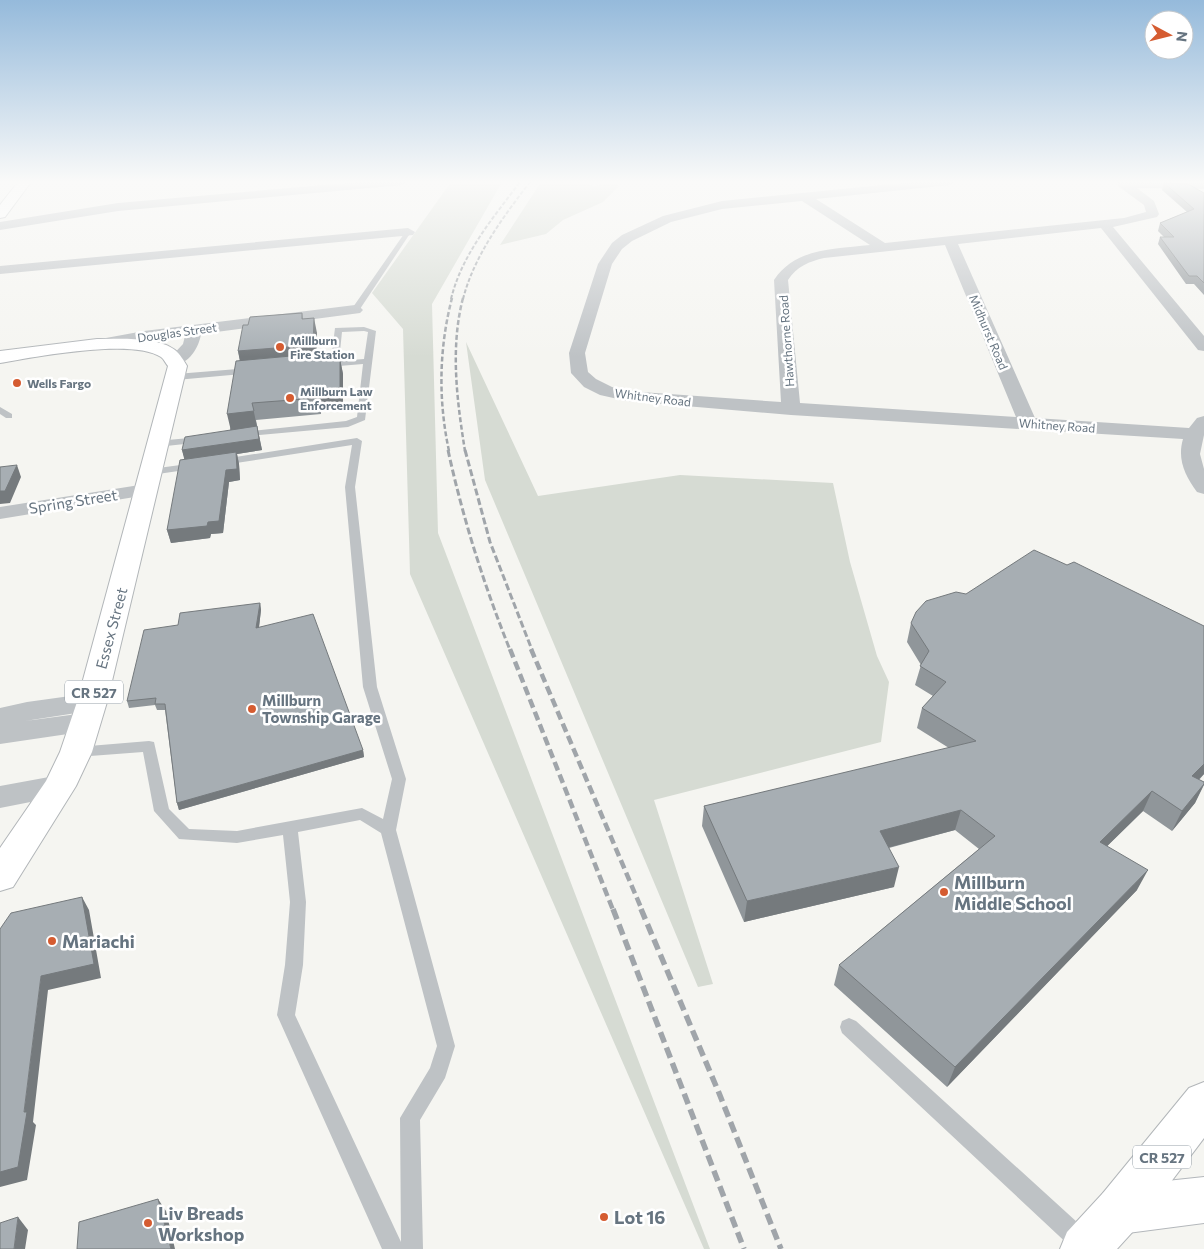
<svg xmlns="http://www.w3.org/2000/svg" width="1204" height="1249" font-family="Commissioner,sans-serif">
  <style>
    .green { fill: #d6dbd3 }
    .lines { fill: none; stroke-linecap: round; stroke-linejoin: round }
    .secondary-casing { stroke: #b3b7bb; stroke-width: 2 }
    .primary-casing { stroke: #b2b6b9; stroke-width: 2 }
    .lane { fill: #bec2c5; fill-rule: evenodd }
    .street { fill: #bec2c5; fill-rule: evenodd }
    .secondary { fill: #fff; fill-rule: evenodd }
    .primary { fill: #fff; fill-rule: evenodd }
    .rail-far4 { stroke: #a0a5aa; stroke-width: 2; stroke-dasharray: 4 2; stroke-linecap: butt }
    .rail-far3 { stroke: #a0a5aa; stroke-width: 2.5; stroke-dasharray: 5 2.5; stroke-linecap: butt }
    .rail-far2 { stroke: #a0a5aa; stroke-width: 3; stroke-dasharray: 7 3; stroke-linecap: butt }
    .rail-far1 { stroke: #a0a5aa; stroke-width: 4.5; stroke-dasharray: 9 4.5; stroke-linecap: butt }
    .rail { stroke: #a0a5aa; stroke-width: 5.5; stroke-dasharray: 11 5.5; stroke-linecap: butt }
    .wall { fill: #90969a }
    .shaded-wall { fill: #757a7d }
    .building { fill: #a7aeb3; stroke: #757a7d }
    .poi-dot { fill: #d55c31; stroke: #fff; stroke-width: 2 }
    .labels { text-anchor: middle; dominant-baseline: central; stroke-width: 5; stroke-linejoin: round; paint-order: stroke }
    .far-street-label { font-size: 12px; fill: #667480; stroke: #fff }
    .far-poi-label { font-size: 12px; font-weight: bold; fill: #667480; stroke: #fff; text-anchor: start }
    .shield { fill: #fff; stroke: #949ea6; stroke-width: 1 }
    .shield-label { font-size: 14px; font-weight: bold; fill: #667480 }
    .street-label { font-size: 15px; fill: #667480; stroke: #fff }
    .poi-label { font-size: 15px; font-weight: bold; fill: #667480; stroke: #fff; text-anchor: start }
    .near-poi-label { font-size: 18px; font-weight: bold; fill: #667480; stroke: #fff; text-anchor: start }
  </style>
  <rect width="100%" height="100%" fill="#f5f5f1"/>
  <!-- green -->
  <path class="green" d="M451 182H502L432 304 438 533 710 1249H704L410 574 403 329 372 293Z
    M541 182H581L594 186 617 182 618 187 603 202 563 220 546 234 500 245Z
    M466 342 538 496 680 475 833 483 850 562 877 656 889 682 881 742 654 800 713 984 698 987 485 480Z"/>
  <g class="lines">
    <defs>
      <path id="secondary" d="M1204 1177V1223L1120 1234 1103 1227 1096 1210 1103 1193 1120 1186Z"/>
      <path id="primary" d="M18 182H31L5 217 0 218V205Z
        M97 339C118 339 157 336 175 350 180 354 184 361 187 366L107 702 92 752 76 786 13 887 0 891V848L46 781 60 752 77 702 168 366C166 364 164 359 161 357 132 338 35 357 0 363V351Z
        M1204 1082V1138L1137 1227 1117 1249H1060L1067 1232 1103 1193 1189 1088Z"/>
    </defs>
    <!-- secondary casing -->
    <use href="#secondary" class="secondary-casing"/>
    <!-- primary casing -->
    <use href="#primary" class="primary-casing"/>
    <!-- lane -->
    <path class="lane" d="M406 231 411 232 358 312H352L351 310Z
      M364 327 376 331 365 420 348 427 239 437 237 435 242 432 346 421 357 417 363 364 327 367 323 364 331 361 335 328ZM364 331 368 332 364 359 339 361 342 332Z
      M250 368 253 369V373L176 380 172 377 176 374Z
      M0 407 12 414V418H6L0 414Z
      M200 437 205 440 203 442 157 447 152 444 157 441Z
      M357 438 362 441 355 487 377 687 406 779 396 830 455 1046 445 1078 420 1120 423 1249H382L277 1015 285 965 290 902 283 835 237 843 179 839 154 811 143 752 77 757 72 756 70 752 72 748 77 747 149 741 154 742 169 809 189 829 237 831 362 808 383 819 392 779 363 687 345 487 352 445 223 465 218 462 223 459ZM360 820 381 833 437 1046 430 1068 400 1118 401 1242 295 1015 303 965 306 902 298 832Z
      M195 463 199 464V468L151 475 146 472 151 469Z
      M849 1018 856 1021 1089 1233 1092 1241 1089 1249H1073L842 1033 840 1027 842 1021Z"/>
    <!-- street -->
    <path class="street" d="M358 182H408L402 185 118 211 0 230V222L118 203Z
      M912 182H956L950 185 816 199 885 243 1124 218 1146 212 1144 205 1118 186 1117 182 1204 183V189L1137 188 1154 201 1159 214 1157 217 1113 227 1204 336V351L1198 350 1101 228 958 244 1035 418 1189 428 1197 418 1204 416V435L1200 454 1204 469V494L1197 492C1185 476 1177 459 1183 439L791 415 627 401 600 395 584 387 571 373 569 353 598 264 612 243 622 235 663 216 722 201ZM802 201 870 245C834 249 795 248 774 280L781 402 627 391 612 387 596 379 588 372 585 353 612 264 622 249 632 241 671 222 722 209ZM945 245 1016 417 800 403 788 280C796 267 810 261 824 258Z
      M408 228 415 232 413 235 0 274V266Z
      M355 305 360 307 363 310 360 313 201 334C199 348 187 368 170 364L168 360 183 344 185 336 95 350 89 348 87 345 89 342 95 340 144 331Z
      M146 484 153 486 156 490 153 494 0 519V507Z
      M92 693 102 695 106 702 102 709 25 721 85 713 95 716 99 723 95 730 0 744V708L27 702Z
      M60 775 71 778 75 786 71 794 0 808V786Z"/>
    <!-- secondary -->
    <use href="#secondary" class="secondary"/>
    <!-- primary -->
    <use href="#primary" class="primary"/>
    <!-- rail-far4 -->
    <path class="rail-far4" d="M451 299C462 254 493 218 520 182
      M463 299C474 256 503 217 530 182"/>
    <!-- rail-far3 -->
    <path class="rail-far3" d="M463 298C450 348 457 401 465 451
      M449 451C438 400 439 348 452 298"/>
    <!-- rail-far2 -->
    <path class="rail-far2" d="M448 450C463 519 484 585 510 650
      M465 450 490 542 532 650"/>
    <!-- rail-far1 -->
    <path class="rail-far1" d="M510 649 613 910
      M531 649 642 910"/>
    <!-- rail -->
    <path class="rail" d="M613 909 744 1249
      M641 909 719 1093 781 1249"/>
  </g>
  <!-- wall -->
  <path class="wall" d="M1164 183 1204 193V295L1194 284H1186L1158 244 1160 237H1164L1158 231 1160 223 1187 212 1162 190Z
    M302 313 303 319 317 333 316 358 320 360 340 359 343 374V404L321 406V414L256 420 262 450 237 454 239 464 240 480 229 482 223 533 211 534 210 538 171 543 167 530 185 460 182 450 230 430 240 360 238 351 248 325Z
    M966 594 1204 626V774L1199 780 1204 782V785L1195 803 1172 831 1143 811 1107 846 1137 890 947 1087 834 985 839 965 979 849 955 830 889 848 894 887 744 922 702 826 704 806 949 748 917 728 922 708 933 696 915 685 921 665 907 642 911 623Z
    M260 603 261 610 259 627 363 750 364 757 179 810 177 803 165 710H157L155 705 129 708 127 701 178 625Z"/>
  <!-- shaded-wall -->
  <path class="shaded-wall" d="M314 318 317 333 316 360 241 367 238 351Z
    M340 359 343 374V404L321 406V414L318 398V389Z
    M252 403 262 450 237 454 239 464 240 480 229 482 223 533 211 534 210 538 171 543 167 530 185 462 182 450 231 431 227 414Z
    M17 465 21 477 10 503 0 504V491Z
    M260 603 261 610 258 635 256 628Z
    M363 750 364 757 179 810 177 803Z
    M1204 764V774L1182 796 1192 776Z
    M1204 784 1195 803 1172 831 1182 811Z
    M1152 791 1143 811 1091 862 1100 842Z
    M961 810 955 830 875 851 880 831Z
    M899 867 894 887 744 922 747 901Z
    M1148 870 1137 890 947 1087 955 1067Z
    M82 897 89 910 101 978 48 990 33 1122 36 1125 27 1180 0 1187V1172L24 1112 41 976Z
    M158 1199 166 1211 175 1249H171Z
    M18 1217 28 1230 25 1249H14Z"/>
  <!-- building -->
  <path class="building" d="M1164 183 1188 184 1204 193V283L1197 276H1189L1160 237H1174L1160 223 1194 209Z
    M302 313V319L314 318 313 345 238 351 243 325H248L250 317Z
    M313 354V358H319V360L340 359V388L318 389V398L252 403 254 411 227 414 236 361Z
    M257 426 259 439 182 450 185 437Z
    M236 452 237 469 226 470 219 521 208 522 207 526 167 530 180 460Z
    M17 465 5 491H0V467Z
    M1034 550 1067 565 1074 562 1204 626V764L1192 776 1204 782V784L1182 811 1152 791 1100 842 1148 870 955 1067 839 965 995 836 961 810 880 831 899 867 747 901 704 806 976 741 922 708 946 682 920 666 929 651 911 623 916 612 926 601 956 592 966 594Z
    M260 603 256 628 313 614 363 750 177 803 165 704H155L156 698 127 701 144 630 178 625 180 613Z
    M82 897 94 964 41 976 24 1112H27L18 1167 0 1172V929L11 913Z
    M158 1199 171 1249H77L79 1222Z
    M18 1217 14 1249H0V1223Z"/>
  <!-- sky -->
  <linearGradient id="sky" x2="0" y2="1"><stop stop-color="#95badb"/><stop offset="0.51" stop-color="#fafaf9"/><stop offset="1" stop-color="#fafaf9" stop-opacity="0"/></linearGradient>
  <rect width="1204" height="357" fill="url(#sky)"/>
  <!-- markers -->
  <g class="poi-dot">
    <circle cx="280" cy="347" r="5"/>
    <circle cx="17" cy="383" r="5"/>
    <circle cx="290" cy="398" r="5"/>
    <circle cx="252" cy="709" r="5"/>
    <circle cx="944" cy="892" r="5"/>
    <circle cx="52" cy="941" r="5"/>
    <circle cx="604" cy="1217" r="5"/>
    <circle cx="148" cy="1223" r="5"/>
  </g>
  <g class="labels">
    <!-- far-street labels -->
    <g class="far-street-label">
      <text transform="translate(177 332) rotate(-8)">Douglas Street</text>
      <text transform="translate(989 332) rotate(67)">Midhurst Road</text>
      <text transform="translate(786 341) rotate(-94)">Hawthorne Road</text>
      <text transform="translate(653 397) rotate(7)">Whitney Road</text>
      <text transform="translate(1057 425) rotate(4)">Whitney Road</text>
    </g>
    <!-- far-poi labels -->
    <g class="far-poi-label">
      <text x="290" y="340">Millburn<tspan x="290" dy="14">Fire Station</tspan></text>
      <text x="27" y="383">Wells Fargo</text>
      <text x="300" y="391">Millburn Law<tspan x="300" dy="14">Enforcement</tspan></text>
    </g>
    <!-- shield labels -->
    <g class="shield">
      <rect x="65" y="680.5" width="58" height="23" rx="4"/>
      <rect x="1133" y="1145.5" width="58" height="23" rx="4"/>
    </g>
    <g class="shield-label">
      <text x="94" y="692">CR 527</text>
      <text x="1162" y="1157">CR 527</text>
    </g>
    <!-- street labels -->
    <g class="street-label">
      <text transform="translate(73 501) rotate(-9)">Spring Street</text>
      <text transform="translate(111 628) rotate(-75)">Essex Street</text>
    </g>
    <!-- poi labels -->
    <g class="poi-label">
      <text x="262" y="700">Millburn<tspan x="262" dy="17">Township Garage</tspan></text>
    </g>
    <!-- near-poi labels -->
    <g class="near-poi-label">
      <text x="954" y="882">Millburn<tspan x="954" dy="21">Middle School</tspan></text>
      <text x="62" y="941">Mariachi</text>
      <text x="158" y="1213">Liv Breads<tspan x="158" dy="21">Workshop</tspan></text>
      <text x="614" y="1217">Lot 16</text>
    </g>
  </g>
  <!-- north arrow -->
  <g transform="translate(1169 35) rotate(97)"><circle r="24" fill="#ffffff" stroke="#c2c7cc"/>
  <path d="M0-4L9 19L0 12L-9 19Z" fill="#d55c31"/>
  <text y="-8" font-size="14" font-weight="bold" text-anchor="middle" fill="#667480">N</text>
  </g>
</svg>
